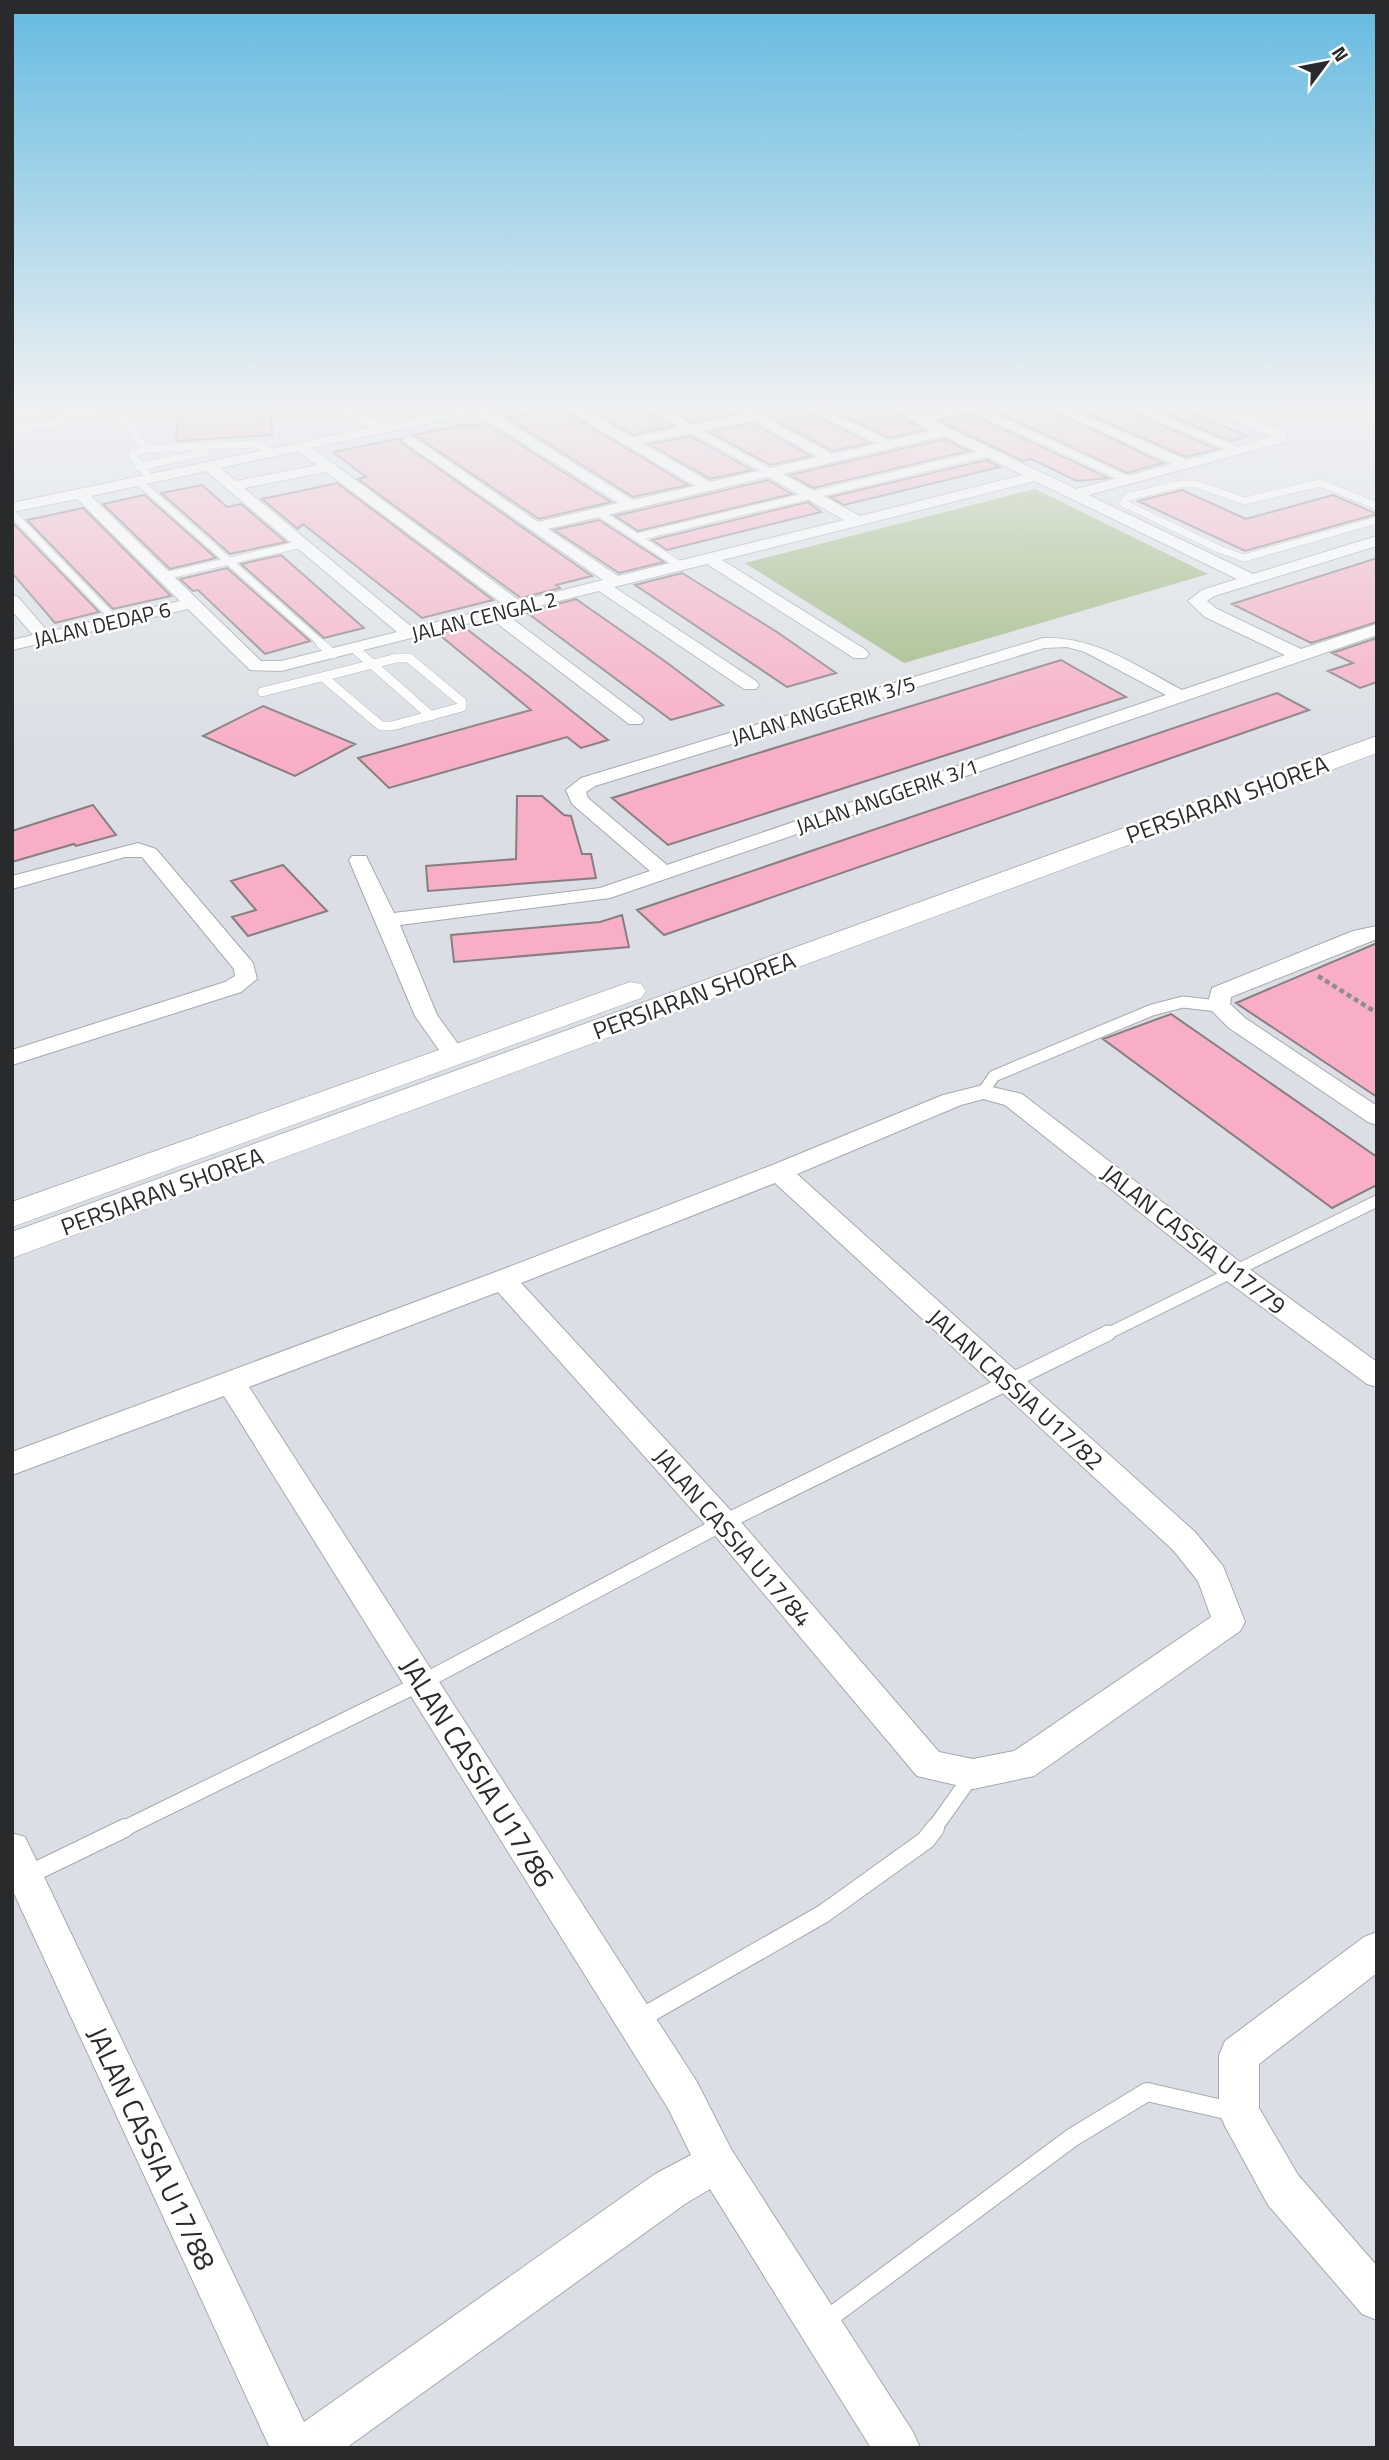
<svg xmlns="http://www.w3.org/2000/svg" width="1389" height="2460" font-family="'Titillium Web',sans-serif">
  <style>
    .green { fill: #9db77e }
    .building { fill: #f8aec6; stroke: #867f81; stroke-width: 2 }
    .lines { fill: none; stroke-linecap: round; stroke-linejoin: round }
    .service-far4-casing { stroke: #a5a9ae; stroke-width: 8 }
    .service-far3-casing { stroke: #a5a9ae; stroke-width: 10 }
    .service-far2-casing { stroke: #a5a9ae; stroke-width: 13 }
    .service-far1-casing { stroke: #a5a9ae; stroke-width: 17 }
    .service-casing { stroke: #a5a9ae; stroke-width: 20 }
    .minor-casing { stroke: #a5a9ae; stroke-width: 2 }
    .secondary-casing { stroke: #a5a9ae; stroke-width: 1 }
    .path { stroke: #8c8e93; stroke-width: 4.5; stroke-dasharray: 5 3.5; stroke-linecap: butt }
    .service-far4 { stroke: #fff; stroke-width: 7 }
    .service-far3 { stroke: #fff; stroke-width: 9 }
    .service-far2 { stroke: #fff; stroke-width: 11 }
    .service-far1 { stroke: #fff; stroke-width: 15 }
    .service { stroke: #fff; stroke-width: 18 }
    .minor { fill: #fff; fill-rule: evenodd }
    .secondary { fill: #fff; fill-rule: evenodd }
    .labels { text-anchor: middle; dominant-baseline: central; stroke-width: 5; stroke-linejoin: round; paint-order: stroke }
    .far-street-label { font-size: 21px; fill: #292a2c; stroke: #fff }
    .street-label { font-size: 24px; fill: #292a2c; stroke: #fff }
    .near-street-label { font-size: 28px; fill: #292a2c; stroke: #fff }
  </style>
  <rect width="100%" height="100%" fill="#dbdfe5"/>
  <!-- green -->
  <path class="green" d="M1035 489 1208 574 904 663 745 563Z"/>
  <!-- building -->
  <path class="building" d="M179 406H271L272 435 176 441Z
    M582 406H644L647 411 674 426 633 435Z
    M662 406H726L736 414 693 423Z
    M750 406H805L808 411 870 443 832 451Z
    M824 406H883L925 430 889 438Z
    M1004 406H1044L1163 463 1127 473 990 409Z
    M1070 406H1127L1131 412 1217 449 1186 457Z
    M1148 406H1175L1248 436 1230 441Z
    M558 408H559L688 485 633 497 507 418Z
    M971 414 1109 478 1077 481 1031 459 1023 461 939 421Z
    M486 423 611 502 539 519 414 435 467 424 470 426Z
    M752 423 811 456 770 465 709 432Z
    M691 436 752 470 710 479 649 444Z
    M402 438V443L592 576 556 585 560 588 521 598 358 479 366 477 333 452Z
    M944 439 969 451 814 488 790 475Z
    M986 460 1000 467 844 505 830 497Z
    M768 480 792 494 638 531 615 516Z
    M337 483 493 600 422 618 303 524 298 529 262 499Z
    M202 485 227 507 241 504 286 542 230 554 161 493Z
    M1182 490 1246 519 1333 495 1377 514 1245 551 1138 501Z
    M144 495 146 496 216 558 170 569 103 504Z
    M808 502 821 512 667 550 652 540Z
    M83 508 171 596 113 609 27 520Z
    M599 520 664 562 619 573 554 530Z
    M12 523H13L99 612 55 623 12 573Z
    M281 555 339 606 364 628 324 638 241 564Z
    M1377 558V622L1311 643 1232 604Z
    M227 568 310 641 265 654 198 590 193 591 180 579Z
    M682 573 777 632 836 673 787 687 635 585Z
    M576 599 666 662 723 705 671 720 526 612Z
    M464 627 528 676 608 740 581 748 567 737 389 788 358 758 531 710 442 637 445 632Z
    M1377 638V682L1360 688 1328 671 1353 663 1332 653Z
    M1061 660 1126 697 668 845 612 798Z
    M1277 693 1309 710 664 935 637 910Z
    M263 706 355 744 295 776 203 736Z
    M517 796H542L564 815 571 816 582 854H591L596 878 428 891 426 866 516 859Z
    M93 805 116 835 76 846 74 844 12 862V831Z
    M283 865 327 911 248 936 232 917 256 910 231 881Z
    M622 915 629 947 454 962 451 935 600 922Z
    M1377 943V1097L1236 1003Z
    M1171 1014 1377 1157V1185L1332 1208 1103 1039Z"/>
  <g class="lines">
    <defs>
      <path id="service-far4" d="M650 406 771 473
        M811 406 889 445
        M969 406 1128 480
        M1133 406 1238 451
        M66 417 113 406
        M122 417 146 449 132 454 150 479
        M919 419 977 406
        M12 430 61 422 66 417 59 407
        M630 442 754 416
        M146 449 257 444 272 452
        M139 467 206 452
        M138 481 322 644
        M1377 506 1320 483 1244 501 1196 484H1180L1128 497 1123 503 1219 549 1244 558 1377 520
        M598 512 681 566
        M12 513 116 621
        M637 537 987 453
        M165 576 302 544"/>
      <path id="service-far3" d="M320 643 333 654
        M355 649 431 716
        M262 692 397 658H409L462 702V707L392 726H381L323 677"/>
      <path id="service-far2" d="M983 1092 994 1076 1152 1010 1183 1002 1218 1006
        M1105 1335 1377 1201"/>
      <path id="service-far1" d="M121 1830 421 1683 723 1523 1108 1333
        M933 1830 973 1774"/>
      <path id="service" d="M28 1875 125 1828
        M639 2019 823 1914 926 1840 935 1828
        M825 2321 1073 2137 1147 2092 1235 2112"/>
      <path id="minor" d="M333 406H350L383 425 473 406H499L490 411 633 500 695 486 560 406H577L710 482 818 457 728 406H745L832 454 932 431 885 406H902L1076 489 1172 464 1046 406H1064L1187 460 1272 437 1207 406H1225L1286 433 1287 439 1285 442 1088 495 1253 574 1377 536V546L1214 596 1207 601 1217 609 1301 649 1377 624V635L610 898 400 925 437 1015 466 1055 462 1060H446L415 1016 349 860 352 856H366L394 913 600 888 650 871 572 804 566 790 581 778 1043 638C1095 636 1137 666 1182 690L1285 655 1205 617 1188 601 1202 590 1237 579 1035 481 722 560 866 650 869 654 866 658H854L707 564 614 587 756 681 759 685 756 689H744L599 591 506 614 641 716 644 720 641 724H629L490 618 281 671 250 670 188 609 12 650V640L33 635 12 611V595L18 597 48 632 180 601 77 499 12 512V503L369 428ZM476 413 618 503 538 522 415 438H405L403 441 603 580 520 601 312 448ZM944 436 1023 475 860 516 783 474ZM298 451 317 465 236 481 220 468ZM206 471 397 632 281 661H261L91 496ZM326 472 504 605 413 628 244 488ZM768 477 844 520 618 576 548 529ZM1067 647 1085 652 1166 695 667 865 588 798 586 792 595 786 1044 648Z
        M1377 411V420L1371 421 1364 417Z
        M138 843 156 849 253 963 257 979 241 992 12 1065V1050L225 982 235 976 234 969 142 857H125L12 889V876Z
        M1377 926V939L1231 997 1230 1004 1245 1018 1377 1106V1125L1368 1122 1229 1028 1207 1006 1212 988 1353 931Z
        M983 1085 1022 1094 1244 1265 1377 1362V1387L1367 1384 1224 1279 1005 1105 983 1099 961 1105 797 1174 1195 1532 1223 1566 1245 1622 1240 1631 1034 1776 973 1789 917 1776 712 1532 498 1292 249 1387 697 2082 731 2149 913 2432 920 2448H871L710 2189 685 2204 346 2448H270L12 1889V1833L25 1837 304 2422 655 2174 691 2155 669 2110 224 1396 12 1475V1452L493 1273 770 1166 943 1095ZM775 1183 1173 1550 1198 1581 1211 1617 1014 1751 973 1759 939 1752 734 1514 521 1283Z
        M1377 1932V1973L1259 2064V2108L1298 2175 1377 2266V2320L1362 2314 1268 2205 1225 2126 1219 2112V2055L1225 2041 1364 1937Z"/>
      <path id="secondary" d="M28 406H72L63 412 12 420V408Z
        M1377 736V753L12 1258V1232Z
        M630 982 641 984 646 991 641 998 12 1227V1202Z"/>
    </defs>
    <!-- service-far4 casing -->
    <use href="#service-far4" class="service-far4-casing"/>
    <!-- service-far3 casing -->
    <use href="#service-far3" class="service-far3-casing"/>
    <!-- service-far2 casing -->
    <use href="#service-far2" class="service-far2-casing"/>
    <!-- service-far1 casing -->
    <use href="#service-far1" class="service-far1-casing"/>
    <!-- service casing -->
    <use href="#service" class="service-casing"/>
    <!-- minor casing -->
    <use href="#minor" class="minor-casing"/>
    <!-- secondary casing -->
    <use href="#secondary" class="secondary-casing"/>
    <!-- path -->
    <path class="path" d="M1318 976 1377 1013"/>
    <!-- service-far4 -->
    <use href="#service-far4" class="service-far4"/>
    <!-- service-far3 -->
    <use href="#service-far3" class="service-far3"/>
    <!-- service-far2 -->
    <use href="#service-far2" class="service-far2"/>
    <!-- service-far1 -->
    <use href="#service-far1" class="service-far1"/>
    <!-- service -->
    <use href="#service" class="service"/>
    <!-- minor -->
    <use href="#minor" class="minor"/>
    <!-- secondary -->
    <use href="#secondary" class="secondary"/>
  </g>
  <!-- sky -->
  <linearGradient id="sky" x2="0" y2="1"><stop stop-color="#64bae0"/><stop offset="0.54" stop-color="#eff1f3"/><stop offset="1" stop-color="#eff1f3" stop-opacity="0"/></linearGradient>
  <rect width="1389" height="750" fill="url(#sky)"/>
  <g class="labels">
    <!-- far-street labels -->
    <g class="far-street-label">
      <text transform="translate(484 616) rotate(-14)">JALAN CENGAL 2</text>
      <text transform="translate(102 624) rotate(-13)">JALAN DEDAP 6</text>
      <text transform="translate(823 710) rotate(-17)">JALAN ANGGERIK 3/5</text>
      <text transform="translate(887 796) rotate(-19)">JALAN ANGGERIK 3/1</text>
    </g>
    <!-- street labels -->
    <g class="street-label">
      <text transform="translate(1227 799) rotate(-20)">PERSIARAN SHOREA</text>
      <text transform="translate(694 995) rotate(-20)">PERSIARAN SHOREA</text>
      <text transform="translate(162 1191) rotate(-20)">PERSIARAN SHOREA</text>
      <text transform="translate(1194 1239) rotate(38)">JALAN CASSIA U17/79</text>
      <text transform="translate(1016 1389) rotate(42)">JALAN CASSIA U17/82</text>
      <text transform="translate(733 1537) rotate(49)">JALAN CASSIA U17/84</text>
    </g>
    <!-- near-street labels -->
    <g class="near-street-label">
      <text transform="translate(478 1772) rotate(58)">JALAN CASSIA U17/86</text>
      <text transform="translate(152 2148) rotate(65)">JALAN CASSIA U17/88</text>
    </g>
  </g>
  <!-- border -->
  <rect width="1389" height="2460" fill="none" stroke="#292a2c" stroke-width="28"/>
  <!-- north arrow -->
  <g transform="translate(1326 63) rotate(58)" stroke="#ffffff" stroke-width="5" paint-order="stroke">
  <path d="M0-5L12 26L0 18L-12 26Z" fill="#292a2c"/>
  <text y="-10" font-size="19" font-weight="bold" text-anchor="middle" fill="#292a2c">N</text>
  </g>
</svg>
